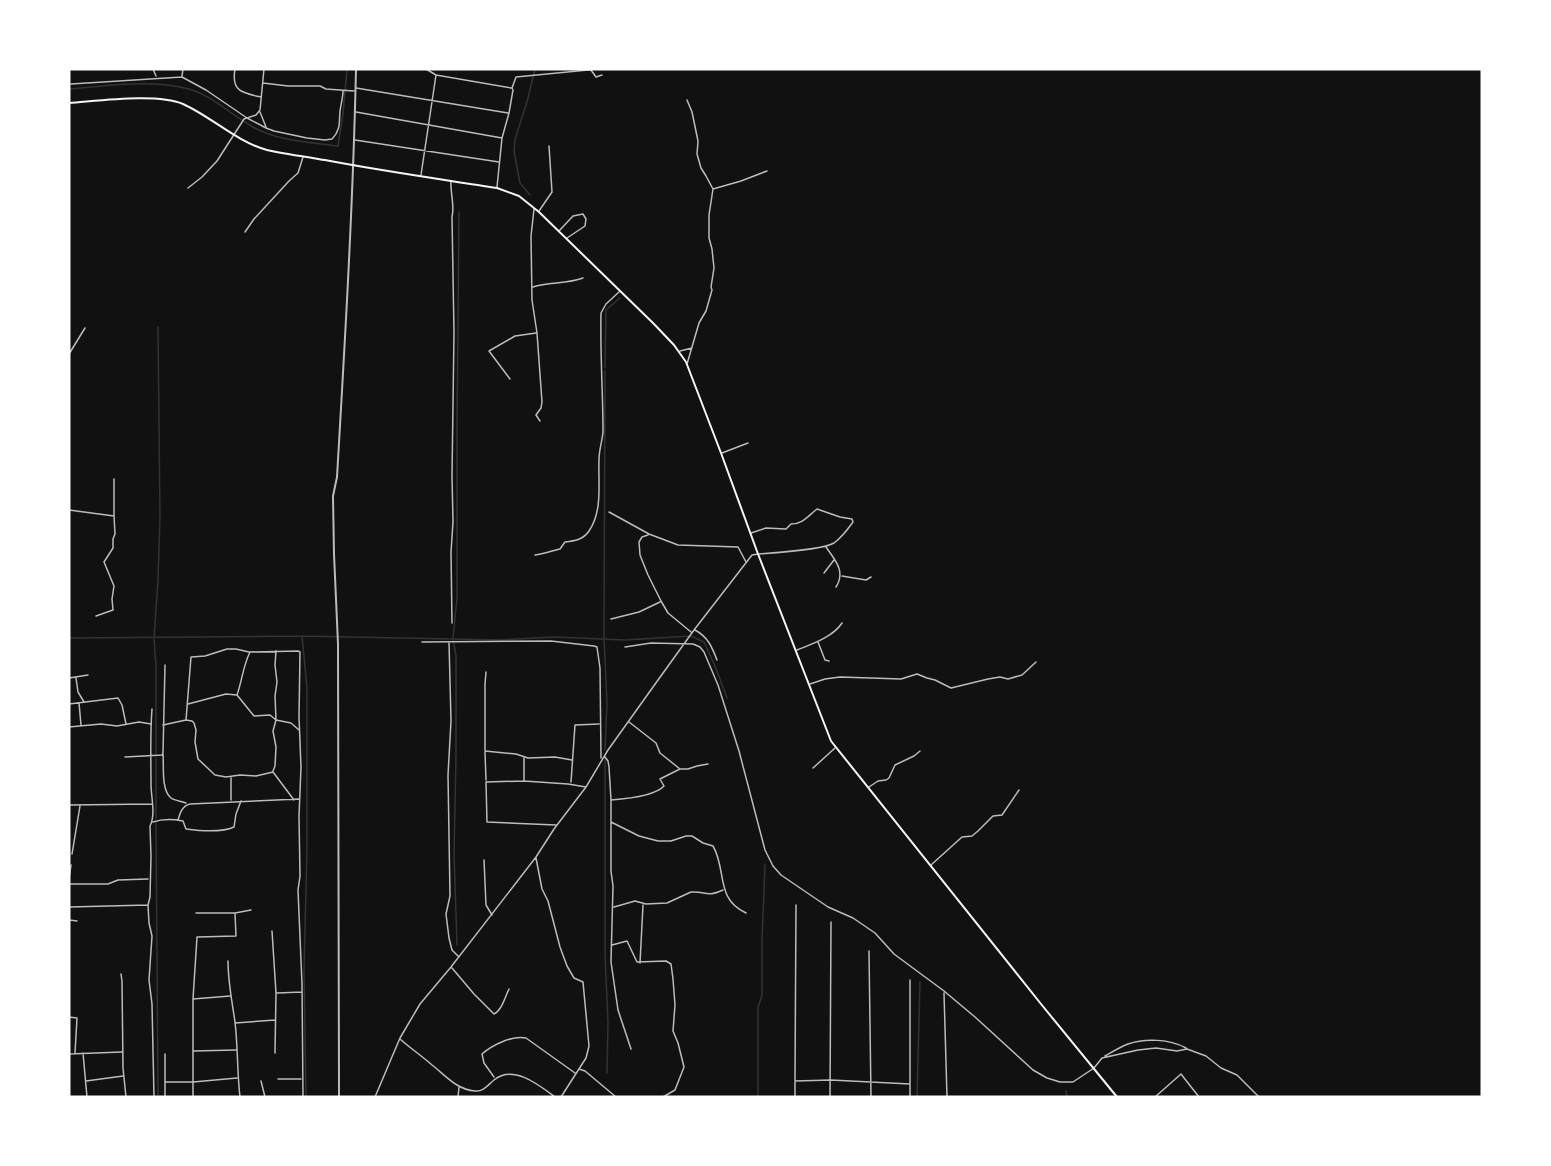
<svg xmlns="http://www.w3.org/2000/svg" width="1551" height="1166" font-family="'Roboto Condensed',sans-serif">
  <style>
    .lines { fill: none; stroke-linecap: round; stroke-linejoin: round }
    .stream { stroke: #333; stroke-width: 1.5 }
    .minor { stroke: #bcbcbc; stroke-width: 1.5 }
    .tertiary { stroke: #bcbcbc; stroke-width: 2 }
    .secondary { stroke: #f5f5f5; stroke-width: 2 }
  </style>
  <rect width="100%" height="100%" fill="#111"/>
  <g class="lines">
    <!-- stream -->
    <path class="stream" d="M69 89C109 86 150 79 189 89 213 96 231 115 253 127 278 141 309 142 338 146L343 114 347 69
      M530 195 520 183 514 151 515 139 527 102 535 69
      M605 368 606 310 620 298
      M605 371 604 638 607 703 605 750
      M302 636 307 688V852L304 968 306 1097
      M69 638 302 636 501 640 554 637 625 640 691 636 704 642 715 666 727 698
      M156 753V666L154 638 158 580 160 517 158 327
      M605 756V955L608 1023 607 1073
      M156 819V758
      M156 823 158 1097
      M457 945 454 853 456 757V656L453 639 457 598V429L459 212
      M1066 1091 1067 1097
      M758 1097V1007L762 995V940L765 865
      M917 1097 920 982"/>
    <!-- minor -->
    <path class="minor" d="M153 69 156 76
      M235 69C231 91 242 93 261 97
      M426 69 436 75 511 88
      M182 76 183 69
      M263 83 288 86H320L326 89 354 91
      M71 84 182 77 206 90 247 118 266 128 274 131 307 138 325 140 332 139C341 130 339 122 340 111 341 104 343 97 343 91
      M356 88 508 113
      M260 112 266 127
      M356 112 502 138
      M355 140 499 162
      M421 175 436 75
      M451 181C450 193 455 205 452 217L454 332 452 476 453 522 451 552 452 623
      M497 187 502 138 509 113 513 90 512 88 516 77 588 70H591L596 77 602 75
      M188 188 202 177 217 161 244 119 256 115 260 110 264 69
      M713 189 741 181 767 171
      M534 209 531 236 532 300 537 333 542 402 541 408 536 415 540 421
      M539 211 552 192 549 146
      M559 231 573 216 583 214 586 219 585 226 567 238
      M245 232 254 219 289 181 298 173 303 157
      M533 287C549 282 567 284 583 278
      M680 351 692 348
      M69 354 85 328
      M687 364 699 323 706 311 712 290 711 287 714 268 712 249 709 238V215L713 189 706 176 701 168 697 154 698 141 692 112 687 100
      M510 379 489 351 515 336 536 333
      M722 453 748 443
      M69 510 114 516V479
      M609 512 649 534 678 545 738 547 746 562
      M648 535 642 537 639 542 640 555 648 575 661 601 668 613 691 632
      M826 547C835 560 846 571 836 587
      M535 555C544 554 551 551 560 549L565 542C574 541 583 540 589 531 603 511 598 482 599 460 599 450 602 442 603 432 603 393 600 353 601 313L606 304 619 292
      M824 573 834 560
      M842 576 866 580 871 577
      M96 616 113 610 112 599 114 586 104 562 113 548V539L115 534 114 516
      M611 619 639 612 660 602
      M695 630C708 637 712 647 717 660
      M422 642 551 641 594 646 597 647 600 668 601 758
      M449 642 451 721 448 775 450 896 446 914 449 938 452 950 459 957
      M818 642 825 660 829 661
      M625 647 651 643 693 644 700 647 704 652 718 685 739 751 765 850 773 866 781 875 828 907 853 918 875 933 894 954 944 991 975 1017 1033 1070 1047 1078 1060 1082H1073L1094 1068 1102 1058 1138 1050 1156 1048 1177 1051 1187 1049 1206 1056 1221 1068 1237 1075 1259 1097
      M797 650C812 644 833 637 842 623
      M486 672 485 684V751L516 754 528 758 555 757 572 760
      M69 678 88 675
      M76 678 78 692 84 702
      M810 684 825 679 840 677 901 679 917 674 927 678 935 680 951 688 988 679 1000 677 1008 679 1022 675 1036 662
      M237 695 254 716 270 715 276 720 291 723 299 730
      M79 703 81 725
      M69 704 118 698 122 705 126 724
      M188 704 226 694 237 695C242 681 243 666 250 652L298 651 300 652 299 717 301 767 299 816 300 876 298 890 302 984 303 1097
      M152 709C150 734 151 760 151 784 151 798 156 814 150 826L151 856 150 897 148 905 149 923 152 936 149 980 152 1004 154 1097
      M186 720 191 657 205 656 227 649H236L249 652
      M629 722 656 743 660 753 680 769
      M163 725 186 720 192 721 194 723 196 730 195 742 198 759 215 775 226 777 240 775 256 776 273 772
      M69 727 101 724 117 726 139 722 151 724
      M485 752 486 780
      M163 754C164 766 161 790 171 798 175 801 182 801 186 803
      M125 757 162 755 163 753 165 665
      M605 757 608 761 609 767 611 800V871L613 886 611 962 618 1010 631 1049
      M524 758V781L568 784 586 787
      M813 768 835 748
      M273 771 275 766 276 747 273 731 276 720 275 696 277 682 275 665 276 651
      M273 772 294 800
      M231 778V800
      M524 781 486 782 487 822 556 825
      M571 782 575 725 599 724
      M869 787 878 781 886 780 889 778 895 765 914 756 920 751
      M611 800C624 799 655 796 664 786L660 779 680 769H688L697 766 708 764
      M69 805 152 804
      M178 820C180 813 182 806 190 804L299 799
      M153 822C162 819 173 819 183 821L186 829C201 831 221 833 234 827L236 814 241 801
      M611 822 639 836 658 841H671L686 836H692L703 843 713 846C727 870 715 899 746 913
      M72 854 80 806
      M536 858 542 889 548 901 560 947 567 966 574 978 583 982 589 1046 586 1058 561 1097
      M484 860 486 905 492 915
      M931 865 962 837 972 836 978 831 993 816 1002 815 1019 790
      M69 879 71 865
      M69 884H108L118 880 148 879
      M796 905 795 1081 831 1080 910 1084
      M69 907 148 905
      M614 907 635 901 646 904 667 903 691 892C707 891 705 898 723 890
      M196 913H235L251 910
      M69 920 77 921
      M272 931 276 993 275 1053
      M612 945 627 941 637 962 666 961 671 964 673 979 675 1005 673 1031 678 1043 684 1067 675 1090 663 1097
      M869 951 871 1097
      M228 961C228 982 232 1001 235 1022 238 1047 237 1072 240 1097
      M640 963 643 905
      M452 968 474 994 494 1014C502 1010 505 997 509 989
      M121 974 122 981 123 1068 126 1097
      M277 993 302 992
      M944 993 947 1097
      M193 999 230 996
      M69 1017 77 1018 75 1053
      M235 1023 275 1020
      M400 1039C410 1048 422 1056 432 1065 445 1075 457 1090 475 1091 483 1092 488 1085 494 1080 513 1064 539 1085 555 1097
      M193 1051 236 1050
      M83 1053 87 1097
      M69 1054 122 1052
      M1105 1056C1112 1052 1120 1047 1128 1044 1145 1038 1170 1039 1186 1048
      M579 1069 585 1071 616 1097
      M494 1077 484 1063 482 1054C492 1045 513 1035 526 1038L575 1073
      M278 1079H301
      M86 1081 123 1076
      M261 1081 265 1097
      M165 1082H193L237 1078
      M165 1097V1054
      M193 1097V999L197 937 236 936 235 913
      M375 1097 400 1038 420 1004 451 967 536 857 554 829 586 787 608 750 653 687 694 630 752 555 758 554C772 553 823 550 834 543 841 538 848 529 853 522L852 519 840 517 817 509C808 516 803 524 791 524L786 529 766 528 751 533
      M458 1097 459 1087
      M795 1097V1082
      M830 1097 831 922
      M910 1097V980
      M1155 1097 1181 1074 1199 1097"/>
    <!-- tertiary -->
    <path class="tertiary" d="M339 1097 338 644 334 554 333 496 337 477C345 341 353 205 356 69"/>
    <!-- secondary -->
    <path class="secondary" d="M69 103C98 101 157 93 183 104 210 116 239 143 267 150 286 154 306 157 325 160 382 171 440 179 497 188L519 196 539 212 653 323 674 345 686 362 721 453 758 554 831 741 1041 1004 1117 1097"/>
  </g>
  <!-- border -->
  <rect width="1551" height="1166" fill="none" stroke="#ffffff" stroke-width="141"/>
</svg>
